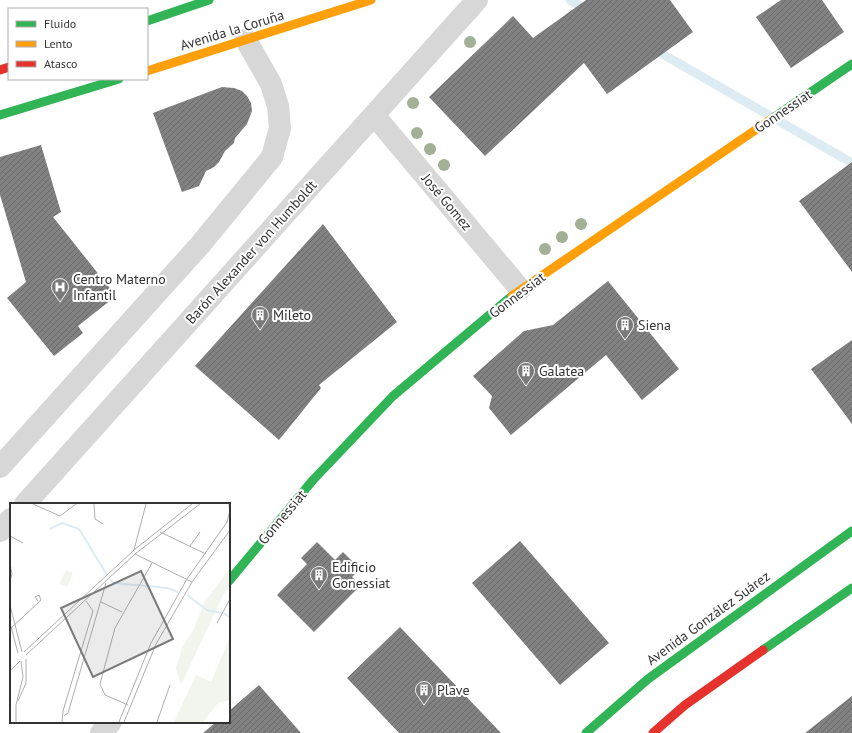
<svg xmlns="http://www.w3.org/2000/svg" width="852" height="733" font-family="'PT Sans',sans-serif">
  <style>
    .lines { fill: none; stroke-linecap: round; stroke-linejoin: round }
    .stream { stroke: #ddebf3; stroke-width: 9 }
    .building { fill: url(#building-hatch) }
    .street { stroke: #d7d7d7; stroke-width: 22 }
    .fast { stroke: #30b455; stroke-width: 9 }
    .slow { stroke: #ff9f0a; stroke-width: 9 }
    .jam { stroke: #e5322d; stroke-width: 9 }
    .tree { fill: #a2b095 }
    .labels { text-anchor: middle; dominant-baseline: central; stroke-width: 4; stroke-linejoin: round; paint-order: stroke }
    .street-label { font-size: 14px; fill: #333; stroke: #fff }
    .poi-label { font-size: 14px; fill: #333; stroke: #fff; text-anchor: start }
    .inset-river { fill: none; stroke: #ddebf3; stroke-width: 2 }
    .inset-road { fill: none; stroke: #adadad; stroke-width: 1 }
    .view { fill: #7a7a7a; fill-opacity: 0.15; stroke: #7a7a7a; stroke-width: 2 }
    .inset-edge { fill: none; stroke: #333; stroke-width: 2 }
  </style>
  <defs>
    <pattern id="building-hatch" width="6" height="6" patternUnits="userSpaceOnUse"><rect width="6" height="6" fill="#818181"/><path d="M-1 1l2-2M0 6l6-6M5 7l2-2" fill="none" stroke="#6a6a6a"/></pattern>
  </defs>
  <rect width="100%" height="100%" fill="#fff"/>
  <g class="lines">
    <!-- stream -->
    <path class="stream" d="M570 0 589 11
      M652 48 852 163"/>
  </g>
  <!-- building -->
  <path class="building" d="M586 0H670L693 32 607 94 584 63 485 156 429 97 513 16 533 38Z
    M781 0H822L844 32 791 68 756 17Z
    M222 87 234 88 242 91 247 96 251 103 252 111 247 124 235 138 234 143 225 151 219 162 214 167 206 171 199 186 182 192 153 113Z
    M41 145 61 212 53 217 116 296 78 326 83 333 54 356 7 298 26 282 0 195V157Z
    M852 162V272L799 201Z
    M323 224 397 322 319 385 321 388 279 440 195 366Z
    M608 281 679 369 642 400 606 355 511 435 489 408 492 396 473 376 524 331 553 325Z
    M852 340V424L811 369Z
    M520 541 609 643 560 685 472 583Z
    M317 542 335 560 343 552 360 569 352 577 361 585 314 632 277 595 307 564 301 558Z
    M400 627 501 733H399L347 678Z
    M259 685 301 733H203L216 722H229V711Z
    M852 696V733H805Z"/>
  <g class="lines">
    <!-- street -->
    <path class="street" d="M374 115 520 289
      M0 467 200 245 272 157 280 128 278 106 271 84 246 40
      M25 504 477 0
      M0 531 11 519
      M101 733 111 722"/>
    <!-- fast -->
    <path class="fast" d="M147 21 209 0
      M0 115 119 79
      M773 118 852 64
      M229 581 313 480 393 396 512 296
      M763 650 852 588
      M586 733 648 679 852 531"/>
    <!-- slow -->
    <path class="slow" d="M147 71 371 0
      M512 296 773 118"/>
    <!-- jam -->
    <path class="jam" d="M0 70 9 67
      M653 733 685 705 763 650"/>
  </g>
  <!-- trees -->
  <g class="tree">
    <circle cx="470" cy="42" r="6"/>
    <circle cx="413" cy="103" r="6"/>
    <circle cx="417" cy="133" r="6"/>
    <circle cx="430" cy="149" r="6"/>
    <circle cx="444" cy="165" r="6"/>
    <circle cx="581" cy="224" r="6"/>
    <circle cx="562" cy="237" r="6"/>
    <circle cx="545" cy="249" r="6"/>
  </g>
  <!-- icons -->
  <defs>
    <symbol id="hospital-pin" viewBox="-11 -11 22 30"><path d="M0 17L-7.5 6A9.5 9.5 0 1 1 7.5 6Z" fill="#7a7a7a" stroke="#fff"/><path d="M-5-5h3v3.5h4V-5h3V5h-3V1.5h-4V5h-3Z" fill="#fff"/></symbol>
    <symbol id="building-pin" viewBox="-11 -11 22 30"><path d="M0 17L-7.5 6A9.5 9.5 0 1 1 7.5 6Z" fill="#7a7a7a" stroke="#fff"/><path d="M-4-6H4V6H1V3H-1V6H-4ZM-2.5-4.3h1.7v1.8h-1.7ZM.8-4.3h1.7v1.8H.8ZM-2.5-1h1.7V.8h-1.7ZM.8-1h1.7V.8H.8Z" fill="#fff"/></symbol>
  </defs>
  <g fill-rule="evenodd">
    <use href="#hospital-pin" x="50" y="277" width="20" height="27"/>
    <use href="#building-pin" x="250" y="305" width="20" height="27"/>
    <use href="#building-pin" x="615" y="315" width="20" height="27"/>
    <use href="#building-pin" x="516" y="361" width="20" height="27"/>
    <use href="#building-pin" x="309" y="565" width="20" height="27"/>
    <use href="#building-pin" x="414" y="680" width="20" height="27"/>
  </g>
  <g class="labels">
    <!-- street labels -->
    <g class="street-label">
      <text transform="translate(232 30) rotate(-17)">Avenida la Coruña</text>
      <text transform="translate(783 111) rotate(-34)">Gonnessiat</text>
      <text transform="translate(447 202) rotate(50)">José Gomez</text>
      <text transform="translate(251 252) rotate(-48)">Barón Alexander von Humboldt</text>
      <text transform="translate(517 295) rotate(-37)">Gonnessiat</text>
      <text transform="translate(282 517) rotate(-50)">Gonnessiat</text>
      <text transform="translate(708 618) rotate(-36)">Avenida González Suárez</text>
    </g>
    <!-- poi labels -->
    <g class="poi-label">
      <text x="73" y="279">Centro Materno<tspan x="73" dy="16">Infantil</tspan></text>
      <text x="273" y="315">Mileto</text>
      <text x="638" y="325">Siena</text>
      <text x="539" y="371">Galatea</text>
      <text x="332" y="567">Edificio<tspan x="332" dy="16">Gonessiat</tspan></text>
      <text x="437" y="690">Plave</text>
    </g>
  </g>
  <!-- overview -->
  <g transform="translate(10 503)">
    <rect width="220" height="220" fill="#fff"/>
    <path d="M220 65V83L213 92 171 182 166 165 173 143 183 128 194 100ZM220 134V197L208 200 193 219H164L186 172 201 179Z" fill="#f1f5ed"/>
    <path d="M56 67 63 70 57 84 49 81Z" fill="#f1f5ed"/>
    <path class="inset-river" d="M40 26 52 20 69 26 97 72M100 76 104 80 158 85 168 89M177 92 197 107 213 110 220 114"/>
    <path class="inset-road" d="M23 1 50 13 66 1M84 1 85 16 93 21M219 1 220 13M150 29 196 51M0 33 13 40M180 43 190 29M124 47 136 1M125 51 182 79M0 61 2 71 0 78M91 99 112 109M0 102 12 149M0 120 8 150M207 120 220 96M0 126 31 97 29 92 25 94 28 98M14 149 124 47 182 1M16 152 125 51 190 1M0 168 10 158M8 198 16 180V156M118 202 95 192 90 181 105 125 142 60M54 213 58 210 96 80M6 219V202L13 174 11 158M52 219 53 208 83 108 76 98M109 219 141 140 177 76 217 19 219 11M114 219 146 141 182 79 220 27M147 219 160 182"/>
    <path class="view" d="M131 68 163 136 83 174 51 105Z"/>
    <rect width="220" height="220" class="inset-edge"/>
  </g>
  <!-- legend -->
  <rect x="8" y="8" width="140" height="72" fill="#ffffff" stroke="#adadad"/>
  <rect x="16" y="21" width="20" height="6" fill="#30b455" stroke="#adadad"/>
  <text x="44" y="28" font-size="12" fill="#333333">Fluido</text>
  <rect x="16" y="41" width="20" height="6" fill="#ff9f0a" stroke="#adadad"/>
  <text x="44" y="48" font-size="12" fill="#333333">Lento</text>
  <rect x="16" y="61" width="20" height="6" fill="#e5322d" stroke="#adadad"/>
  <text x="44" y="68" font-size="12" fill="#333333">Atasco</text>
</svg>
